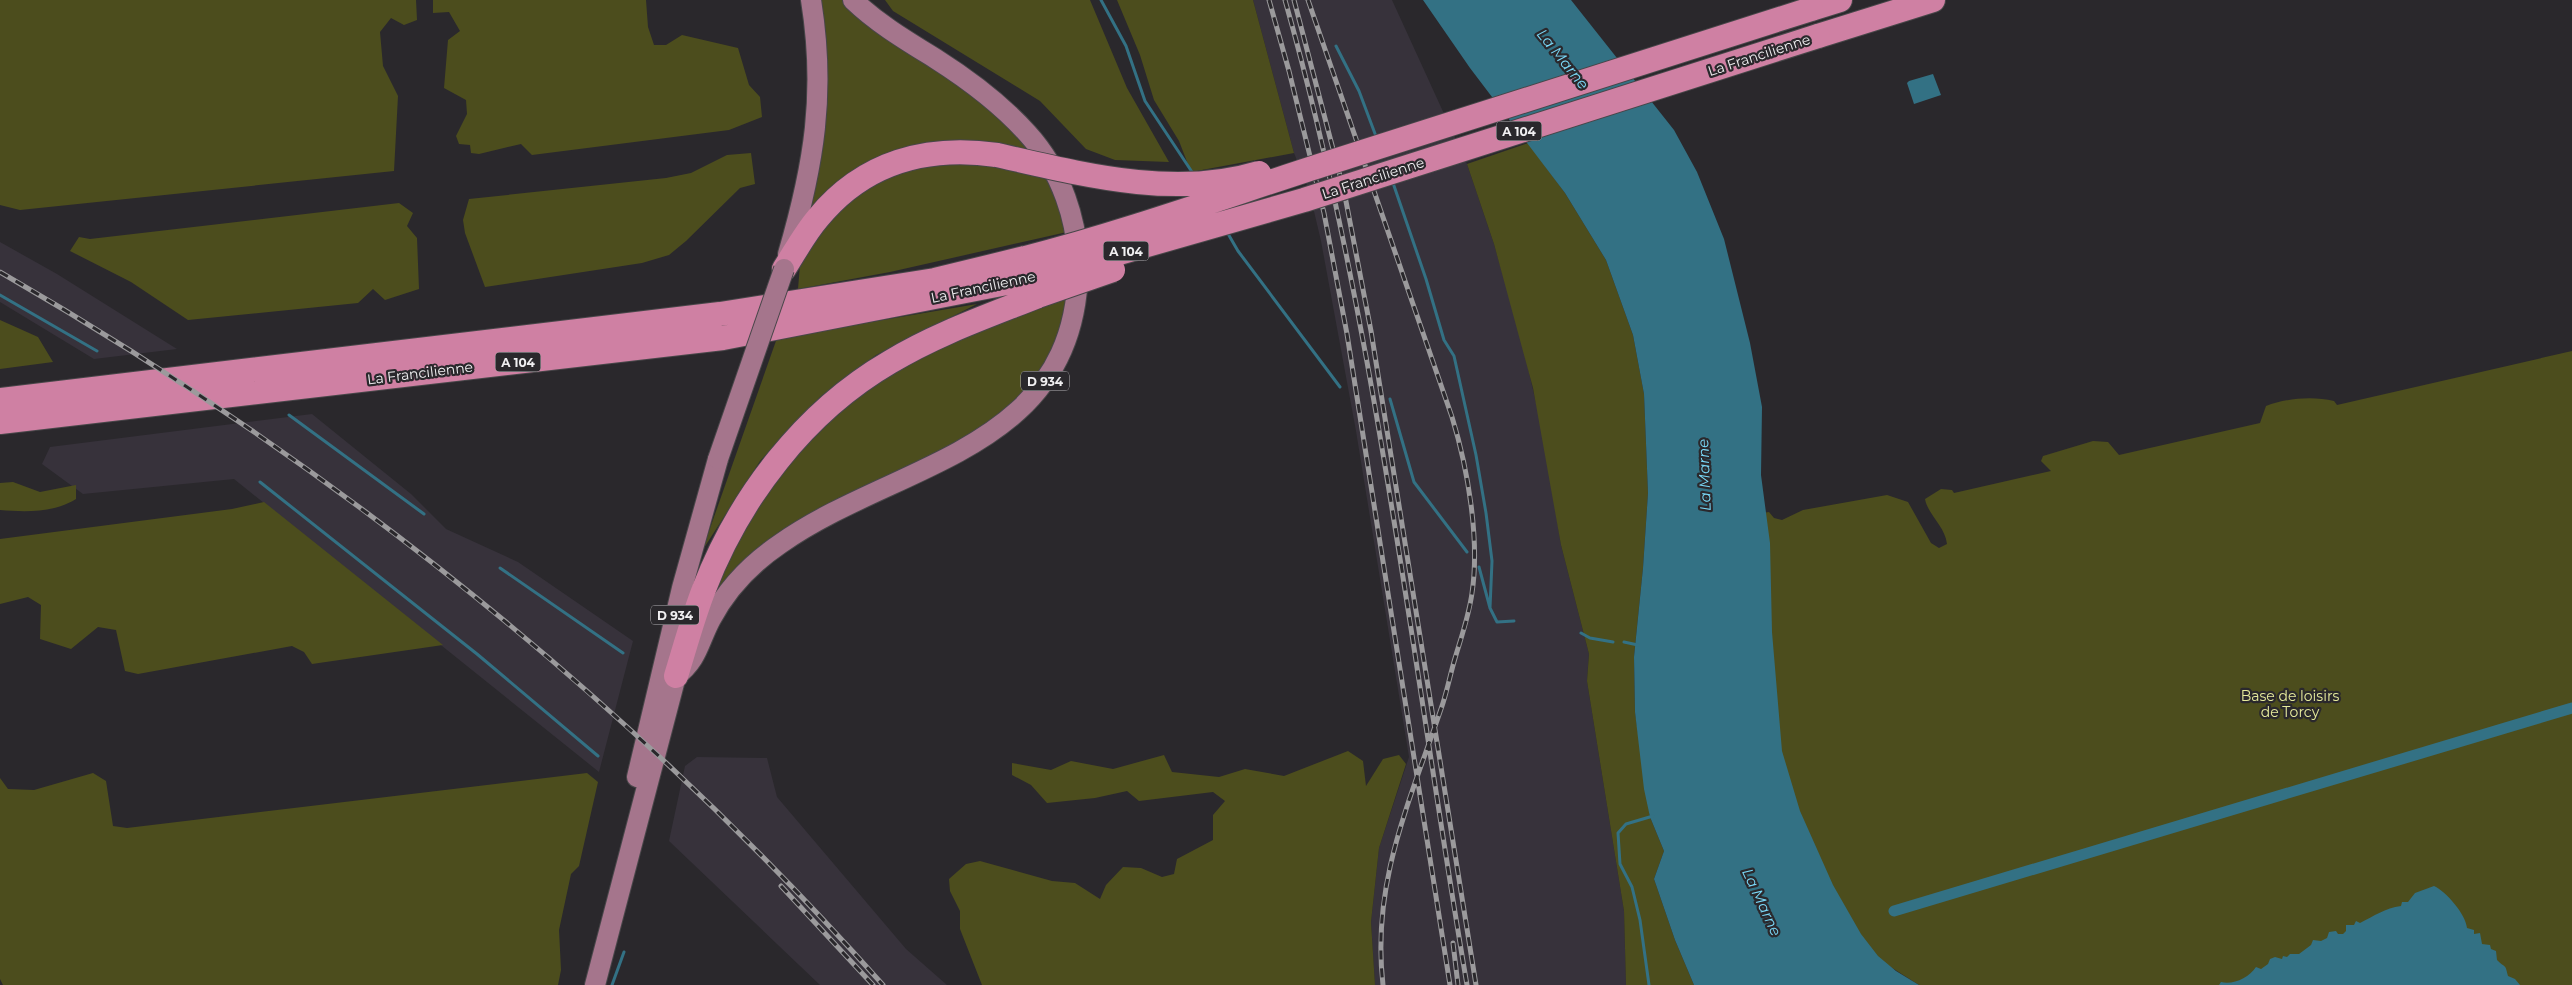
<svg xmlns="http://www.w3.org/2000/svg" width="2572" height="985" font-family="Montserrat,sans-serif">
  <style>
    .built { fill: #37323b }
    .green { fill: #4c4d1d }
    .water { fill: #337184 }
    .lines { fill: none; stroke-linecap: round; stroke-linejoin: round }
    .stream { stroke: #337184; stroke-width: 3 }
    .canal { stroke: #337184; stroke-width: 11 }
    .major-casing { stroke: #484649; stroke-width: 22 }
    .highway-casing { stroke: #484649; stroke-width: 26 }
    .major { stroke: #a5758c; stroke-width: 20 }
    .highway { stroke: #cf80a3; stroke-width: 24 }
    .rail-casing { stroke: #9b9a9c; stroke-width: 5 }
    .rail { stroke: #2a282c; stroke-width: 3; stroke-dasharray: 9; stroke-linecap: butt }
    .major-bridge-casing { stroke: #484649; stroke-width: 22; stroke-linecap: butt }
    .highway-bridge-casing { stroke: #484649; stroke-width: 26; stroke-linecap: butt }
    .major-bridge { stroke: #a5758c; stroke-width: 20 }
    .highway-bridge { stroke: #cf80a3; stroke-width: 24 }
    .labels { text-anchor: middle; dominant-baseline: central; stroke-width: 4.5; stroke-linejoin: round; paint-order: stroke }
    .shield { fill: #2a282c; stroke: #b5b3b6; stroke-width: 1 }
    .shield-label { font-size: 12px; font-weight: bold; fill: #f0eff1 }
    .street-label { font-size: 14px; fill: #f0eff1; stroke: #2a282c }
    .park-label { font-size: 14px; fill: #e7eb9c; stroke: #2a282c }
    .water-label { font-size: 15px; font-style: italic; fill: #7ad9f8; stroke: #2a282c }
  </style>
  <rect width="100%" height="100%" fill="#2a282c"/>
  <!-- built -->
  <path class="built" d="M1253 0H1392L1467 164 1494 244 1521 337 1544 438 1561 545 1589 654 1587 681 1624 911 1626 985H1375L1371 922 1379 848 1409 757 1356 431 1321 241 1309 190 1294 153Z
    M0 242 57 274 177 349 94 359 0 302Z
    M312 414 411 494 446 529 518 562 633 641 599 772 234 479 83 494 42 464 50 447Z
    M697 757 767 758 777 797 906 949 947 985H820L669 841 685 766Z"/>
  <!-- green -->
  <path class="green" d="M0 0H416L417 20 404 25 391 18 380 32 383 66 398 96 394 171 20 210 0 205Z
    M433 0H646L648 27 654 45H666L682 35 738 48 749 85 760 97 762 117 729 130 532 155 521 144 479 154 471 153 470 145 459 144 456 136 467 114 466 100 444 88 448 40 460 31 449 12 433 13Z
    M819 0H844L980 95 1036 153C970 136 898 133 842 179 827 191 814 210 801 224Z
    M885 0H1090L1127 88 1169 162 1115 160 1086 149 1040 101 893 11Z
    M1117 0H1253L1294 153 1191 172 1179 141 1154 100 1140 55Z
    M1528 143 1565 193 1606 260 1633 335 1644 394 1648 493 1643 568 1634 657 1635 712 1650 817 1664 851 1654 879 1675 940 1694 985H1626L1624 911 1587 681 1589 654 1561 545 1533 388 1494 244 1467 164Z
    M751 153 755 184 740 188 686 241 669 255 642 263 485 287 465 233 463 220 469 199 666 178 691 173 727 155Z
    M939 160C965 160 1037 165 1053 185 1061 196 1063 219 1067 232L890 272 798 289 800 265 816 234 845 201 883 172Z
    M399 203 413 213 407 226 417 238 419 289 385 300 373 289 358 303 188 320 131 282 70 251 79 237 90 239Z
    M1074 288 1048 364 1018 401 979 433 723 588 713 589 742 526 783 465 872 379Z
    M977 304 876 355 820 397 760 461 702 551 777 338Z
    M0 320 38 337 53 362 0 369Z
    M2572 351V985H1919L1864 950 1788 799 1756 571 1762 513 1769 512 1774 518 1782 520 1803 510 1887 495 1908 502 1931 543 1939 548 1947 544C1945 526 1928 515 1925 499L1941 489 1952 490 1954 493 2051 471 2041 461 2043 456 2093 441 2108 442 2119 455 2260 423 2266 406C2287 398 2313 396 2334 401L2337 405Z
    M13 482 40 492 76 485V499C54 513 25 512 0 510V483Z
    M264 502 443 645 312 664 304 652 292 646 138 674 125 671 116 630 98 627 71 649 40 639 41 605 28 597 0 604V539L232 509Z
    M1348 751 1363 761 1366 786 1383 759 1399 755 1406 764 1379 848 1371 922 1375 985H982L960 929V911L950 891 949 879 966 864 980 861 1052 881 1075 883 1100 899 1106 885 1123 867 1141 868 1162 877 1174 874 1177 859 1213 840V815L1225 801 1213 792 1139 801 1127 791 1095 798 1047 803 1031 785 1012 775V763L1051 770 1071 761 1113 769 1164 755 1172 772 1219 777 1245 769 1284 776Z
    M93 773 106 781 113 826 127 828 587 773 598 782 579 866 571 874 559 930 561 970 558 985H3L0 979V778L8 789 34 790Z"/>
  <!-- water -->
  <path class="water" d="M1423 0H1571L1674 130 1697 172 1724 239 1750 343 1762 407 1761 475 1770 543 1772 632 1782 751 1800 811 1833 885 1861 934 1878 956 1896 971 1919 985H1694L1675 940 1654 879 1664 851 1650 817 1644 789 1635 712 1634 657 1643 568 1648 493 1644 394 1633 335 1606 260 1565 193 1470 68Z
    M1933 74 1941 95 1914 104 1907 83 1909 81Z
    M2434 886C2447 892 2466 915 2467 928L2474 930V934L2480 933 2482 944 2490 945 2491 949 2496 951 2497 960C2506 969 2505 963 2508 976L2515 979 2520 985H2219L2221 982C2233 985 2249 978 2256 967L2261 969 2268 964 2270 959 2275 957 2282 959 2283 956 2287 957 2290 954H2299L2311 945 2313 940 2321 941 2327 938 2329 932 2336 931 2338 934H2343L2346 931V925H2354L2356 921 2360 923C2374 916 2385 908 2401 906L2402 902H2408L2415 893Z"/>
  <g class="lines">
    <!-- stream -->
    <path class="stream" d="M1101 0 1126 46 1145 101 1194 175
      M1336 46 1359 91 1377 139
      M1392 180 1426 279 1444 340 1454 356 1476 455 1486 513 1492 561 1490 608
      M1227 232 1238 251 1340 387
      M0 295 97 351
      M1390 399 1414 482 1467 552
      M289 415 424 514
      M260 482 477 654 598 756
      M1479 567 1490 608 1497 622 1514 621
      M500 568 623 653
      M1581 633 1590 638 1613 642
      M1624 642 1638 645
      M612 985 624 952
      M1649 985 1640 920 1632 887 1620 864 1618 833 1626 824 1653 816"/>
    <!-- canal -->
    <path class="canal" d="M1894 911 2572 708"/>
    <defs>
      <path id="major" d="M788 254C814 165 826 93 811 0
        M637 777 682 588 718 459
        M595 985 676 676C698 660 699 641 711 619 727 589 752 563 780 544 896 462 1074 452 1078 272 1079 222 1061 170 1027 133 1001 104 969 80 936 59 907 41 878 24 853 0"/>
      <path id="highway" d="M1811 9 1840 0
        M1818 36 1933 0
        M784 269C795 252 805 233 818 218 864 162 927 145 997 155
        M0 400 720 314 935 280 1025 258
        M0 422 723 338 1032 278
        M676 676C685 647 693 617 704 589 739 498 804 412 890 362 936 334 988 316 1038 296"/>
    </defs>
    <!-- major casing -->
    <use href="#major" class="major-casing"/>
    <!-- highway casing -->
    <use href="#highway" class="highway-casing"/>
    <!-- major -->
    <use href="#major" class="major"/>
    <!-- highway -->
    <use href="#highway" class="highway"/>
    <defs>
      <path id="rail" d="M1269 0 1289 71 1324 213 1347 334 1450 985
        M1285 0C1376 322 1411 656 1467 985
        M1294 0 1344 191 1371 331 1476 985
        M1308 0 1452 417C1468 469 1480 540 1472 593 1469 615 1462 635 1456 655 1451 671 1448 687 1443 703 1411 799 1371 881 1383 985
        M0 272C330 462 629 700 883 985
        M781 886 873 985
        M1453 943 1458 985"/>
    </defs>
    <!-- rail casing -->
    <use href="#rail" class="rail-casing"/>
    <!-- rail -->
    <use href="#rail" class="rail"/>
    <defs>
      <path id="major-bridge" d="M718 459 784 269"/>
      <path id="highway-bridge" d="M997 155C1081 174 1174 199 1259 173
        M1025 258C1126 232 1223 197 1322 165 1485 113 1648 61 1811 9
        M1032 278 1304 200 1818 36
        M1038 296 1113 270"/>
    </defs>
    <!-- major-bridge casing -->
    <use href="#major-bridge" class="major-bridge-casing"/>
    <!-- highway-bridge casing -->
    <use href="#highway-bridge" class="highway-bridge-casing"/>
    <!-- major-bridge -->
    <use href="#major-bridge" class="major-bridge"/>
    <!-- highway-bridge -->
    <use href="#highway-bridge" class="highway-bridge"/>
  </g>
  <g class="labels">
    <!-- shield labels -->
    <g class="shield">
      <rect x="1496.5" y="121.5" width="45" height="19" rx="4"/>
      <rect x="1103.5" y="241.5" width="45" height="19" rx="4"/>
      <rect x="495.5" y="352.5" width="45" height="19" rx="4"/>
      <rect x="1021" y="371.5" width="48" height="19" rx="4"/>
      <rect x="651" y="605.5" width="48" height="19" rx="4"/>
    </g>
    <g class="shield-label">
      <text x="1519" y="131">A 104</text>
      <text x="1126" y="251">A 104</text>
      <text x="518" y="362">A 104</text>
      <text x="1045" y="381">D 934</text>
      <text x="675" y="615">D 934</text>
    </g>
    <!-- street labels -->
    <g class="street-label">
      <text transform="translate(1759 55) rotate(-18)">La Francilienne</text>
      <text transform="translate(1373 178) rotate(-18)">La Francilienne</text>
      <text transform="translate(983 287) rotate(-12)">La Francilienne</text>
      <text transform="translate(420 373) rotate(-7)">La Francilienne</text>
    </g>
    <!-- park labels -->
    <g class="park-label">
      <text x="2290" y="696">Base de loisirs<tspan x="2290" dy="16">de Torcy</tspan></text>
    </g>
    <!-- water labels -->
    <g class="water-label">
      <text transform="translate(1563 59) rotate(51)">La Marne</text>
      <text transform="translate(1704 475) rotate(-92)">La Marne</text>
      <text transform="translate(1762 902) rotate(65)">La Marne</text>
    </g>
  </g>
</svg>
